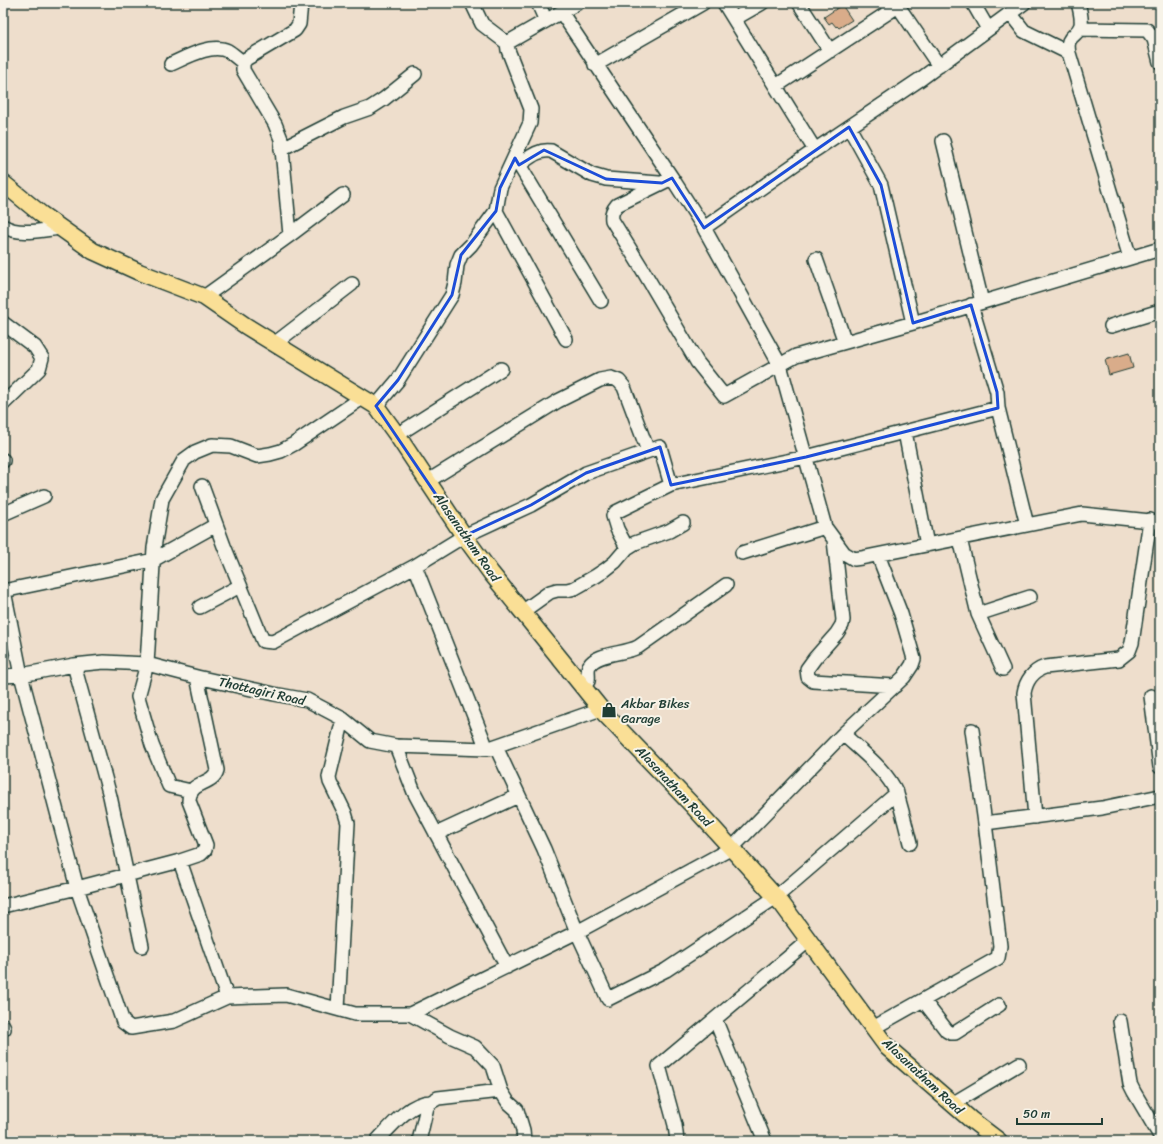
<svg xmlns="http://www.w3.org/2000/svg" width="1163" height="1144" font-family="Sriracha,sans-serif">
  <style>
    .building { fill: #d9ac8a; stroke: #1f3d34 }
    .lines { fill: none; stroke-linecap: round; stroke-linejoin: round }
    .minor-casing { stroke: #1f3d34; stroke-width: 16 }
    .major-casing { stroke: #1f3d34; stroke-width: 19 }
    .minor { stroke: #f7f3e8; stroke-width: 13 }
    .major { stroke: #fadf96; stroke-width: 16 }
    .marked { fill: none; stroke: #1d4ed8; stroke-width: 3; stroke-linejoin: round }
    .labels { text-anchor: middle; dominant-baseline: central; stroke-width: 4; stroke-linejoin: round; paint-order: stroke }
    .street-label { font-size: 13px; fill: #1f3d34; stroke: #f7f3e8 }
    .poi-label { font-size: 13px; fill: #1f3d34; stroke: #f7f3e8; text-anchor: start }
  </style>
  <rect width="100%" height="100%" fill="#eedecc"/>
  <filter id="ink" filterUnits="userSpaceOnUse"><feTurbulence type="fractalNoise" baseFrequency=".025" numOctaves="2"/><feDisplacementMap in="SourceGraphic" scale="8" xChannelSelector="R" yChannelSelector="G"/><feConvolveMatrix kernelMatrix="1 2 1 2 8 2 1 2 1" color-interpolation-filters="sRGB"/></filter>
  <g filter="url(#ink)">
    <!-- building -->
    <path class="building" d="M842 5 852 20 839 28 837 26 836 27 832 22 829 24 824 17Z
      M1129 353 1133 368 1109 375 1105 360Z"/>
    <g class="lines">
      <defs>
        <path id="minor" d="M472 3 482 24 507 43
          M538 3 546 21
          M724 3 815 150 922 78 1024 3
          M799 3 830 51
          M896 3 939 66
          M973 3 988 29
          M1078 3C1080 10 1082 18 1081 25 1077 38 1065 34 1069 53L1130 258
          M561 12 672 178
          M1010 13 1024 31 1069 53
          M734 19 762 3
          M1079 29 1147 30 1154 39 1160 62
          M171 64C187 57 211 43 228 51 233 54 238 59 243 62
          M595 65 703 3
          M776 86 898 6
          M849 127 881 185 913 323
          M943 141 982 302
          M281 149 344 117 370 108 384 99 415 74
          M815 150 704 228 672 178 617 205C613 210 611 213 612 220L641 267 697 362 724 396 796 356 913 323 1160 249
          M515 158 601 301
          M519 165C529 158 538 149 551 151L592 175 606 179 659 183
          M496 211 566 339
          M3 226C19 236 42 230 60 228
          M704 228 780 365 825 527 844 553 854 559 861 558 1082 514 1160 522
          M290 235 343 195
          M816 259 845 342
          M204 297 290 235 281 139 275 124 243 70V63L246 59 295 30 299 24 301 3
          M3 323 35 347 42 358 39 369 3 404
          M1111 326 1160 311
          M274 344 352 284
          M376 406 398 380 452 295 455 283 457 265 461 255 471 245 496 211 500 188 530 123 531 109 508 50 507 43 577 3
          M998 408 1027 525
          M905 432 927 545
          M397 435 501 369
          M3 460V461
          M428 481 558 401 600 380 611 378 619 381 624 387 648 451
          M202 486 224 546 263 641 273 642 415 566 464 536 531 505 586 473 660 447 671 485 806 457 998 408 997 392 971 305
          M3 514 44 496
          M960 539 978 614 1003 669
          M834 540 843 620 842 625 837 633 815 658 807 669 808 677 813 681 895 686
          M627 548 617 529 613 516 616 512 671 485
          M742 553 825 527
          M415 566 487 749
          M3 591 153 560 216 525
          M200 607 240 586
          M522 612 550 592 557 590H567L575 588 596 576 605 570 615 562 627 548 635 543 669 531 683 523
          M978 614 1030 597
          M74 665 110 796 142 946
          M3 676 21 675 74 665 104 662 147 664 197 677 274 694 307 700 343 719 370 741 396 746 487 749 601 709
          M583 687 588 681C589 677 587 670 589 666 596 653 625 654 638 647L726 585
          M1151 696 1160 767
          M972 730 985 823
          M843 734C861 751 888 771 897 794 902 810 906 827 910 843
          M396 746 414 792 507 967
          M496 747 544 849 577 932 608 999 666 970 776 897 897 793
          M191 791 169 786 152 745 138 697 147 664 154 548 162 499 184 460 195 452 212 445 231 446 257 456 270 454 281 451 294 444 362 398
          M1035 817 1024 693C1026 681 1033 671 1045 667L1119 659 1129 651 1132 643 1150 520
          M436 834 518 796
          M180 861 201 854 205 850 206 845 189 801C189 780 213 786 217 770L197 677
          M3 906 77 888 21 675 4 591
          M227 997 180 861 77 888 123 1022 131 1028 174 1021 227 997 286 995 355 1014H410L450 1036 475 1047 493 1066 501 1091 508 1102 517 1110 523 1130 524 1141
          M923 1000 947 1031 951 1033H955L999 1005
          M338 1009 348 823 345 813 330 782 329 777 343 719
          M410 1014 577 932 732 848 843 734 904 677 912 665 914 659 901 614 878 555
          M715 1019 765 1141
          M1120 1021 1130 1084 1134 1092 1160 1136
          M3 1025 4 1029
          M873 1028 998 958 1000 946 985 823 1102 808 1160 796
          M952 1104 1019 1064
          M377 1141C390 1127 410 1102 431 1102
          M419 1141 427 1107 431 1102 438 1098 501 1091
          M677 1141 675 1125 659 1066 809 940"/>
        <path id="major" d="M3 183 41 214 93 251 139 272 204 297 246 326 376 406 397 435 464 536 491 573 604 713 693 806 782 904 887 1047 970 1119 999 1141"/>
      </defs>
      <!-- minor casing -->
      <use href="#minor" class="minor-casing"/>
      <!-- major casing -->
      <use href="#major" class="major-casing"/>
      <!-- minor -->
      <use href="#minor" class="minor"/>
      <!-- major -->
      <use href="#major" class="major"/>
    </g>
  </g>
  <!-- marked area -->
  <path class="marked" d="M849 127 881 185 913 323 971 305 997 392 998 408 806 457 671 485 660 447 586 473 531 505 464 536 376 406 398 380 452 295 461 255 496 211 500 188 515 158 519 165 544 150 606 179 662 183 672 178 704 228Z"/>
  <!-- icons -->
  <defs>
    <symbol id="shop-bare" viewBox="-9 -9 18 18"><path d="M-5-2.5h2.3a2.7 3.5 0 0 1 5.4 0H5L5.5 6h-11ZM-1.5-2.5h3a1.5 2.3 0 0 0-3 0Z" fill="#1f3d34" stroke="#f7f3e8" stroke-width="2.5" paint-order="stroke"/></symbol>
  </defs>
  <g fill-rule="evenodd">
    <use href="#shop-bare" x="598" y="699" width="22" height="22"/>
  </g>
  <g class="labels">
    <!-- street labels -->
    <g class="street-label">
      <text transform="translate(467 537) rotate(55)">Alasanatham Road</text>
      <text transform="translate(262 691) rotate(13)">Thottagiri Road</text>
      <text transform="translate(674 786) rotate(47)">Alasanatham Road</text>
      <text transform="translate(923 1076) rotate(43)">Alasanatham Road</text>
    </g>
    <!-- poi labels -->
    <g class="poi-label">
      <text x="621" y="703">Akbar Bikes<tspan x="621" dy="15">Garage</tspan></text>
    </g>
  </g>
  <!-- margin -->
  <rect width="1163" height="1144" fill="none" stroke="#f7f3e8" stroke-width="16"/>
  <rect x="8" y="8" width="1147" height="1128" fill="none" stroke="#1f3d34" stroke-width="1.5" filter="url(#ink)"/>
  <!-- scale -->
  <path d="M1017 1118v6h85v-6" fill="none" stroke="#1f3d34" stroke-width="2"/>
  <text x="1023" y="1118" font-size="12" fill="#1f3d34" stroke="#f7f3e8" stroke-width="3" paint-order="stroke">50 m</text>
</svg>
